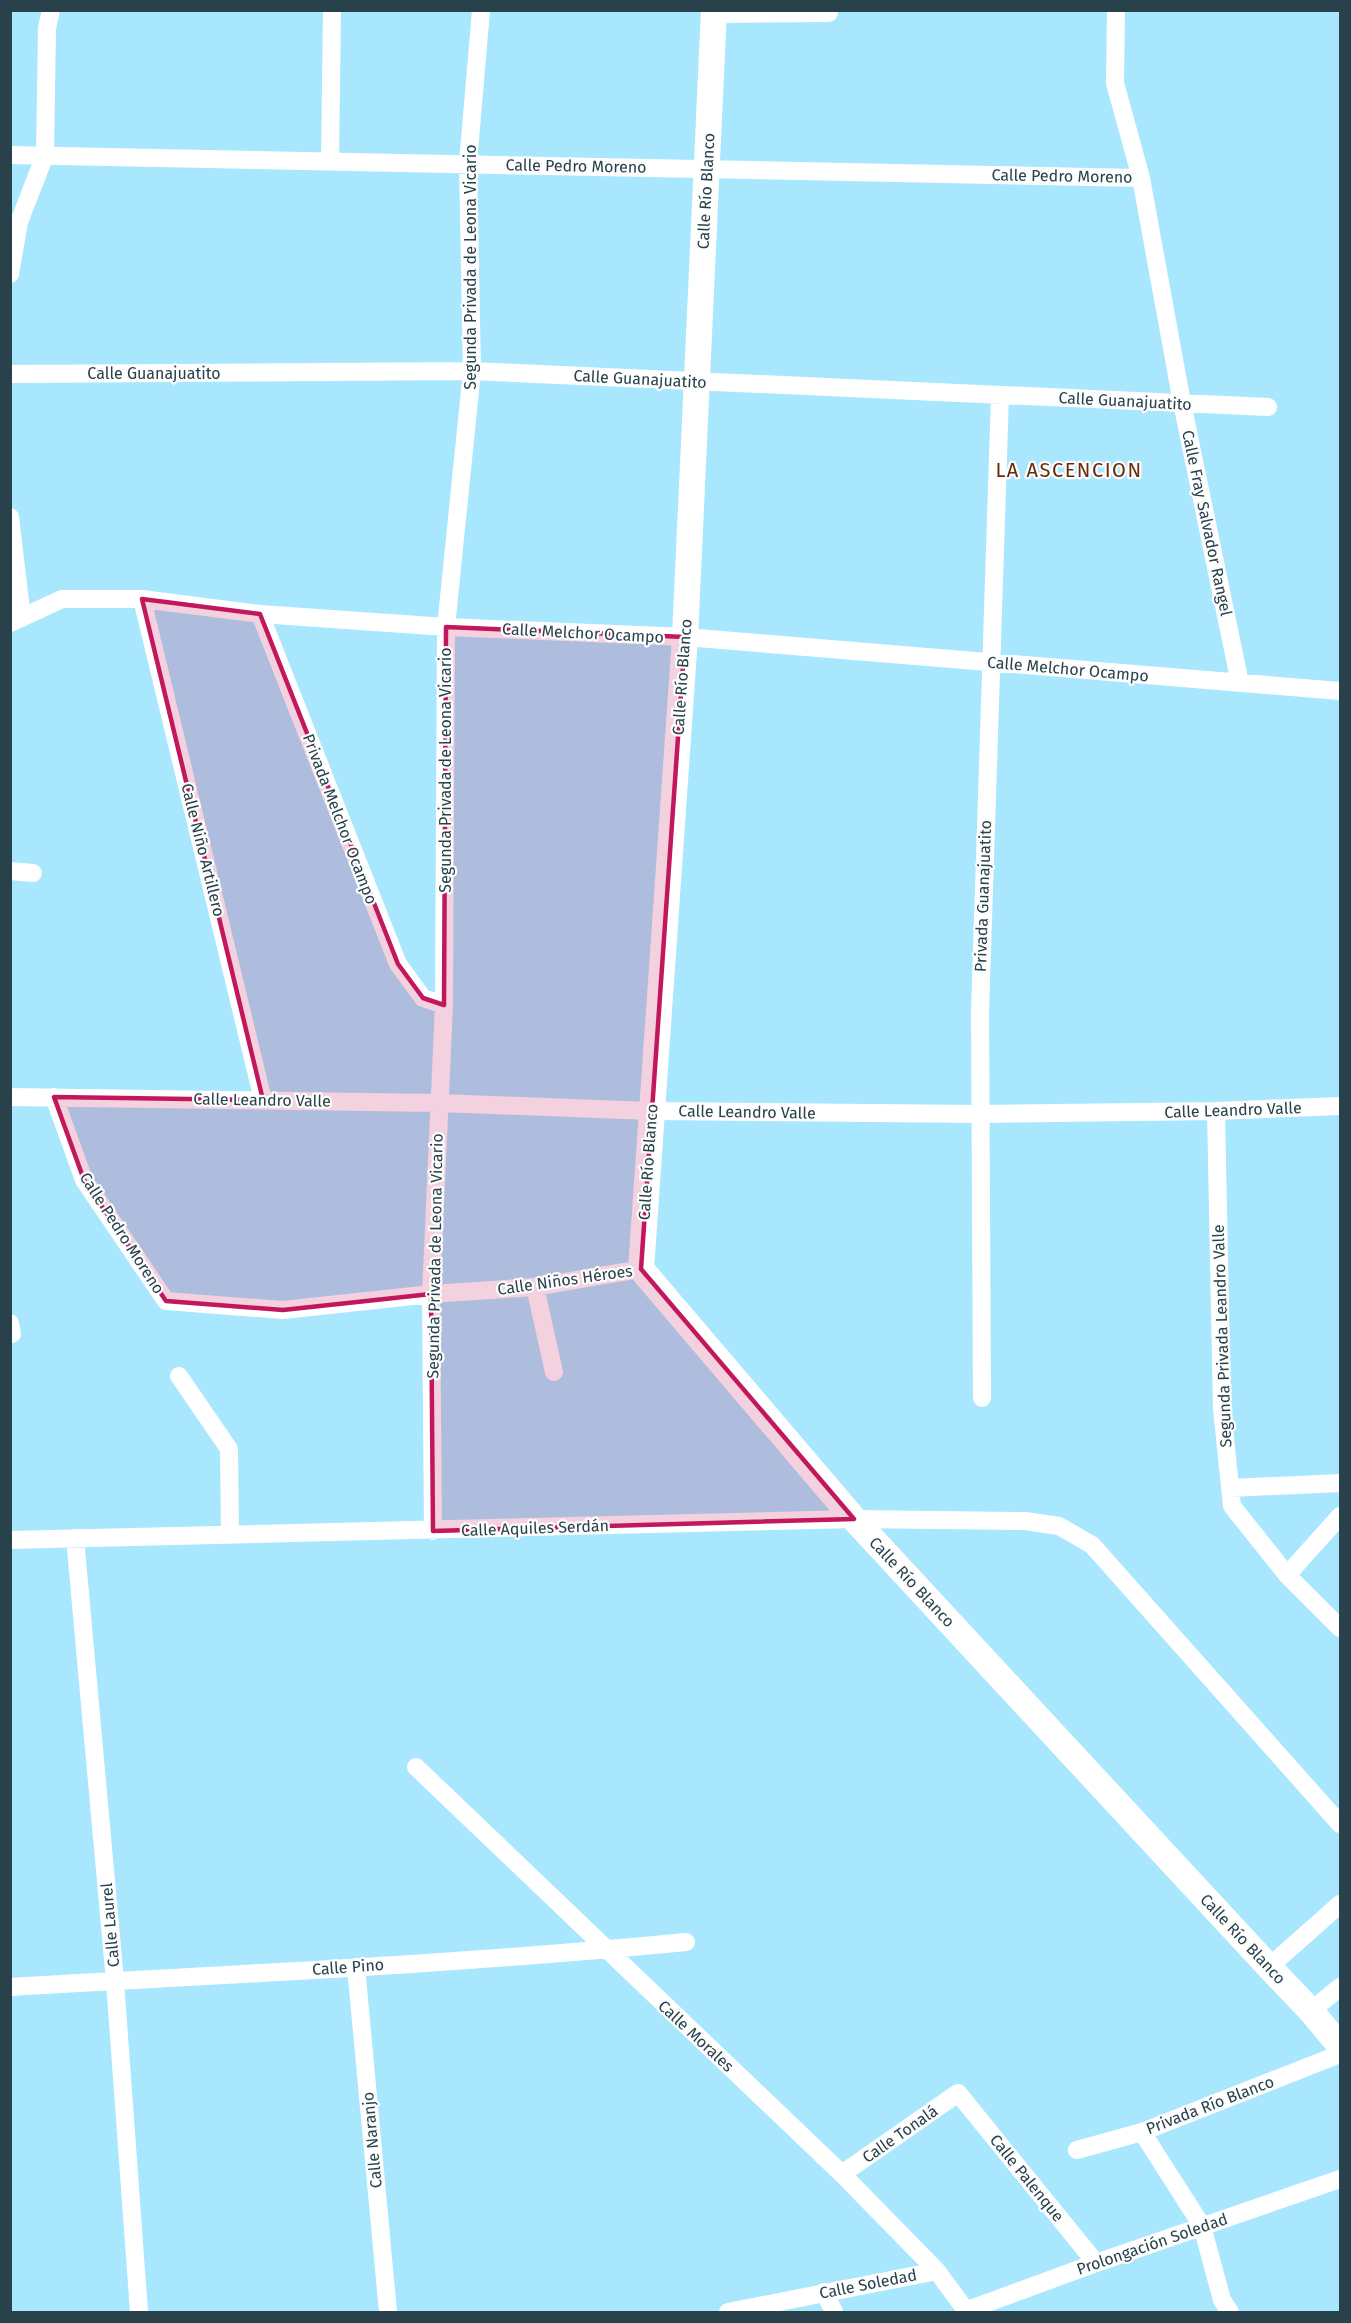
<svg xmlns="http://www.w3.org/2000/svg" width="1351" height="2323" font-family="'Fira Sans',sans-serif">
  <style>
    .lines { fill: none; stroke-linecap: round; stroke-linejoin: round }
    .street { stroke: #fff; stroke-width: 18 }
    .secondary { stroke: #fff; stroke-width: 26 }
    .marked { fill: #c2185b; fill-opacity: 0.2; stroke: #c2185b; stroke-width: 4.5; stroke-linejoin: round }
    .labels { text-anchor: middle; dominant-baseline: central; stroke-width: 4.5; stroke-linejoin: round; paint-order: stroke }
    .street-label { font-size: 16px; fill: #28414b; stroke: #fdfdfd }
    .quarter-label { font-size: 20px; letter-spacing: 1.5px; fill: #692a09; stroke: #fdfdfd }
  </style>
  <rect width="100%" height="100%" fill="#a9e7fe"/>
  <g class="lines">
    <!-- street -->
    <path class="street" d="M1116 10 1115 83 1141 178 1182 403 1240 683
      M713 14 829 13
      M10 155 1141 178
      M330 160 332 10
      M10 274 19 222 45 155 47 28 51 10
      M10 374 472 371 1268 407
      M10 517 22 618
      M142 599 263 1100
      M260 614 398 964 423 998 444 1005
      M10 623 62 599H142L260 614 446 627 685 637 1340 691
      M10 871 33 873
      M10 1097 440 1103 651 1111 981 1114 1216 1111 1340 1106
      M54 1097 84 1180 166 1301 283 1310 431 1294 535 1287 641 1269
      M1216 1111 1222 1409 1232 1506 1287 1575 1340 1628
      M535 1287 554 1372
      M10 1323 12 1334
      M179 1376 229 1449 230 1535
      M982 1398 980 1012 1000 395
      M1230 1488 1340 1483
      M433 1531 431 1294 444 1005 446 627 472 371 468 163 481 10
      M75 1538 115 1981 139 2312
      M10 1540 854 1519 1025 1521 1059 1526 1092 1545 1340 1824
      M1287 1575 1340 1516
      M416 1767 842 2174 937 2271 967 2312
      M356 1967 388 2312
      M1269 1967 1340 1904
      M10 1987C236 1974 461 1964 686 1942
      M1311 2011 1340 1987
      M1142 2132 1202 2226 1222 2300 1230 2312
      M1077 2150 1142 2132 1340 2054
      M842 2174 958 2093 1096 2263
      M824 2292 834 2312
      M965 2311 1096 2263 1340 2179
      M728 2312 937 2271"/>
    <!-- secondary -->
    <path class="secondary" d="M714 10 685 637 641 1269 854 1519 1269 1967 1311 2011 1340 2046"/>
  </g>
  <!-- marked area -->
  <path class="marked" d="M142 599 260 614 398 964 423 998 444 1005 446 627 685 637 641 1269 854 1519 433 1531 431 1294 283 1310 166 1301 84 1180 54 1097 263 1100Z"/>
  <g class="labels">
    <!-- street labels -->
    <g class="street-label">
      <text transform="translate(576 166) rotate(1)">Calle Pedro Moreno</text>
      <text transform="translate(1062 176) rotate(1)">Calle Pedro Moreno</text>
      <text transform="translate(706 191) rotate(-87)">Calle Río Blanco</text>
      <text transform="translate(470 267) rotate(-90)">Segunda Privada de Leona Vicario</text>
      <text x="154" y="373">Calle Guanajuatito</text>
      <text transform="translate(640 379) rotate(3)">Calle Guanajuatito</text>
      <text transform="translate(1125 401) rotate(3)">Calle Guanajuatito</text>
      <text transform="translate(1207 523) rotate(78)">Calle Fray Salvador Rangel</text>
      <text transform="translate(583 633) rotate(3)">Calle Melchor Ocampo</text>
      <text transform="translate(1068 669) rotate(5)">Calle Melchor Ocampo</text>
      <text transform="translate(682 677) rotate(-86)">Calle Río Blanco</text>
      <text transform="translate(445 770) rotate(-90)">Segunda Privada de Leona Vicario</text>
      <text transform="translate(340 819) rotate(69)">Privada Melchor Ocampo</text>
      <text transform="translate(203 850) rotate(76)">Calle Niño Artillero</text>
      <text transform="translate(983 896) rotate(-88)">Privada Guanajuatito</text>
      <text transform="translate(262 1100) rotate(1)">Calle Leandro Valle</text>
      <text transform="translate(1233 1110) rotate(-2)">Calle Leandro Valle</text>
      <text transform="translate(747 1112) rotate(1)">Calle Leandro Valle</text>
      <text transform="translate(648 1162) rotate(-86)">Calle Río Blanco</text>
      <text transform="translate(122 1233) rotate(57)">Calle Pedro Moreno</text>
      <text transform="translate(435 1256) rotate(-89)">Segunda Privada de Leona Vicario</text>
      <text transform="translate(565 1280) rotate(-8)">Calle Niños Héroes</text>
      <text transform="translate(1222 1336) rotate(-92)">Segunda Privada Leandro Valle</text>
      <text transform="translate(535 1528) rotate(-2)">Calle Aquiles Serdán</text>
      <text transform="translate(912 1582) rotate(47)">Calle Río Blanco</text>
      <text transform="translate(110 1925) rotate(-95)">Calle Laurel</text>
      <text transform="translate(1243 1939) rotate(47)">Calle Río Blanco</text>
      <text transform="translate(348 1967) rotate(-4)">Calle Pino</text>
      <text transform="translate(696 2036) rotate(43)">Calle Morales</text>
      <text transform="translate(1210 2105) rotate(-21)">Privada Río Blanco</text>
      <text transform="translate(900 2134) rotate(-35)">Calle Tonalá</text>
      <text transform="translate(372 2140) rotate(-95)">Calle Naranjo</text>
      <text transform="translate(1027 2178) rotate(51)">Calle Palenque</text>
      <text transform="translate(1152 2244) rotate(-19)">Prolongación Soledad</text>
      <text transform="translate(868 2284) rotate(-11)">Calle Soledad</text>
    </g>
    <!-- quarter labels -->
    <g class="quarter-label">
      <text x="1069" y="470">LA ASCENCION</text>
    </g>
  </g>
  <!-- border -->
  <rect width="1351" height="2323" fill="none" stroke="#28414b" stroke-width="24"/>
</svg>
